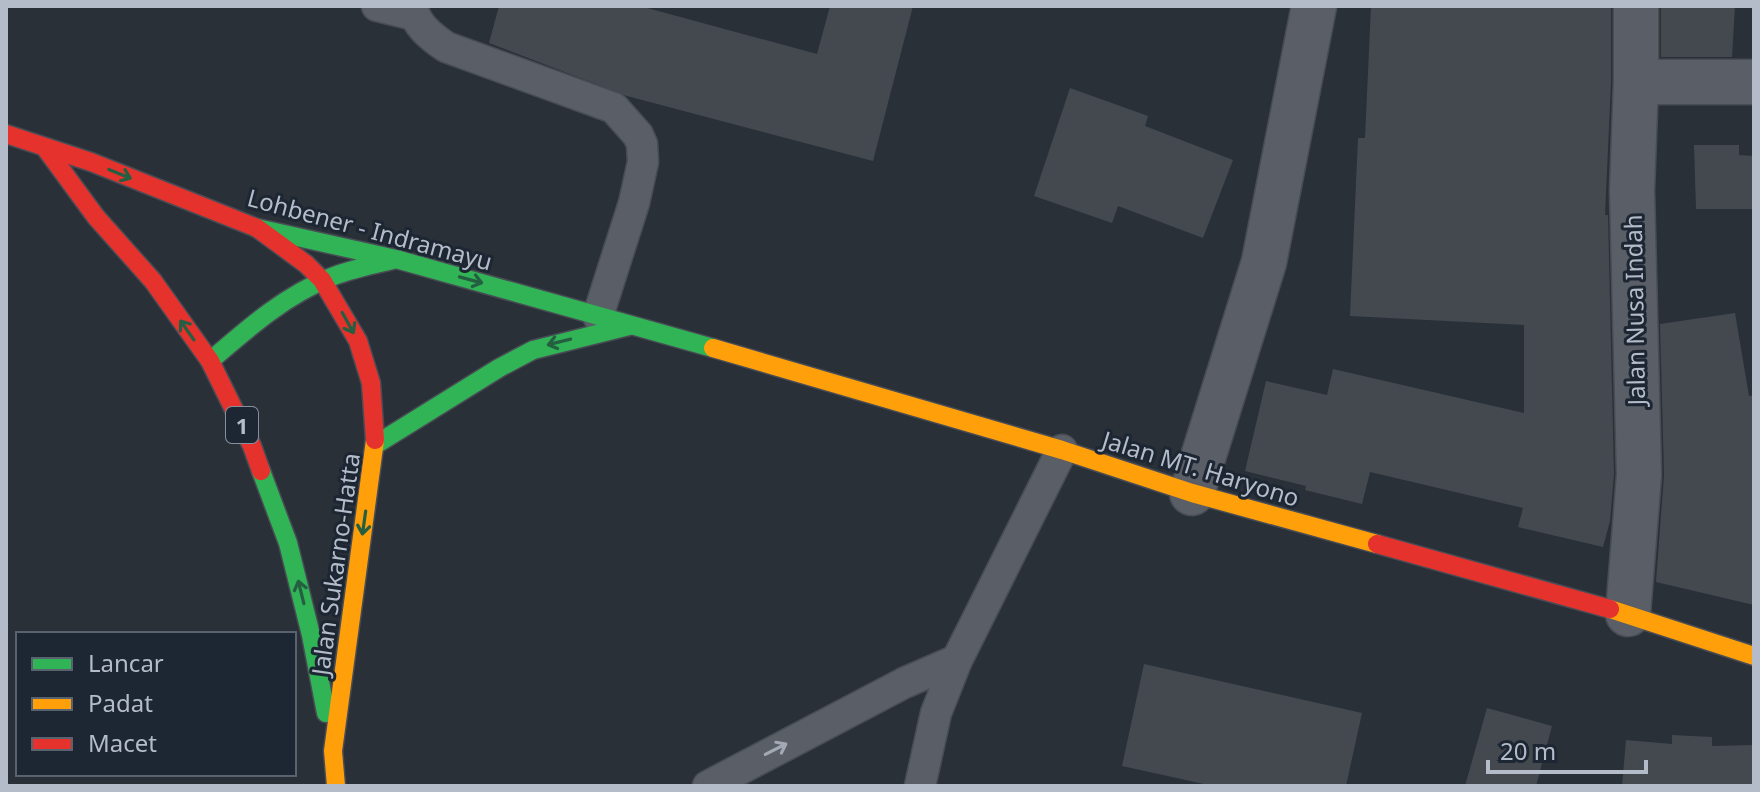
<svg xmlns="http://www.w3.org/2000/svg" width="1760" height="792" font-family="'Noto Sans',sans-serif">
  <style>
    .building { fill: #444950 }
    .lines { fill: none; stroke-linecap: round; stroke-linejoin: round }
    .lane-casing { stroke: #484c53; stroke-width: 33 }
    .street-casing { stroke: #484c53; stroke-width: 47 }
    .fast-casing { stroke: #484c55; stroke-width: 21 }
    .slow-casing { stroke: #484c55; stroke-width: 21 }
    .jam-casing { stroke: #484c55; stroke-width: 21 }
    .lane { stroke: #5a5e66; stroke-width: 30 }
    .street { stroke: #5a5e66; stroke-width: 44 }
    .fast { stroke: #30b455; stroke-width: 18 }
    .slow { stroke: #ff9f0a; stroke-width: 18 }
    .jam { stroke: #e5322d; stroke-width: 18 }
    .oneway { stroke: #255f41 }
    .oneway2 { stroke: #a2a9b5 }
    .labels { text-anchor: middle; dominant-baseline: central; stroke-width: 6; stroke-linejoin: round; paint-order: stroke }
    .shield { fill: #1d2633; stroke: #878f9c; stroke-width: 2 }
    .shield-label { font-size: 22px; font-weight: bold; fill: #b4bcc9 }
    .street-label { font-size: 24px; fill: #b4bcc9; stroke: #1d2633 }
  </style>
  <rect width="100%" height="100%" fill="#2a3038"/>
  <!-- building -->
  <path class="building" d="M499 6H640L817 54 830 6H913L873 161 627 96 489 43Z
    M1371 6H1611V82L1605 215H1608L1614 474 1610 521 1603 547 1518 527 1523 508 1370 472 1362 504 1305 490 1306 486 1245 471 1266 381 1327 395 1333 369 1524 413V325L1350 316 1358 138H1365Z
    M1661 6H1735L1732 57H1661Z
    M1070 88 1148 116 1145 126 1233 160 1203 238 1118 206 1112 223 1034 196Z
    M1694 145H1739V155L1754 156V209H1696Z
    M1735 313 1749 396 1754 395V605L1656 582 1664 475 1660 324Z
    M1144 664 1362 713 1346 786H1213L1122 766Z
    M1487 708 1552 726 1536 786H1465Z
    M1672 735 1712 737V746L1754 745V786H1622L1626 740 1672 744Z"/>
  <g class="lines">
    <defs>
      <path id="lane" d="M377 6 414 15
        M412 6C416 25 430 36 446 47L614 108 638 135 642 144 643 162 634 203 598 316
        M708 786 904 683 957 660
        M920 786 936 713 957 660 1062 450"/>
      <path id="street" d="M1636 82H1754
        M1192 493 1264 262 1314 6
        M1628 614 1639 475 1632 190 1636 82V6"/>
      <path id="fast" d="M257 228 396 259 713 348
        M210 361C246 330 284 296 329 278 350 269 374 265 396 259
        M375 445 499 368 533 350 629 326
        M261 471 288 543 311 635 326 713"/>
      <path id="slow" d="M713 348 1062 450 1192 493 1377 544
        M1610 609 1754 656
        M336 786 333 751 375 440"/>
      <path id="jam" d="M6 134 91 162 257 228 306 264 322 280 358 341 371 383 375 440
        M46 149 96 217 153 281 210 361 252 446 261 471
        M1377 544 1610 609"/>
    </defs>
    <!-- lane casing -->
    <use href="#lane" class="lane-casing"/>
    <!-- street casing -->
    <use href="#street" class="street-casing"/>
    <!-- fast casing -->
    <use href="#fast" class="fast-casing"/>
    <!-- slow casing -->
    <use href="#slow" class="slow-casing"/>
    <!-- jam casing -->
    <use href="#jam" class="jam-casing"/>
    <!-- lane -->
    <use href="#lane" class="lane"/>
    <!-- street -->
    <use href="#street" class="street"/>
    <!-- fast -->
    <use href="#fast" class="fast"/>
    <!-- slow -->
    <use href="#slow" class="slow"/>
    <!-- jam -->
    <use href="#jam" class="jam"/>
  </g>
  <!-- one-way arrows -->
  <defs><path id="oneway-shaft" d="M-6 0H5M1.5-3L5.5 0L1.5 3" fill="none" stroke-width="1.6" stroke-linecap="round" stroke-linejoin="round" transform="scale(2)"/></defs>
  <g class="oneway">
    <use href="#oneway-shaft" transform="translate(120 174) rotate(22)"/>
    <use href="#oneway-shaft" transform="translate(471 280) rotate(15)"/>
    <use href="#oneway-shaft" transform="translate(348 323) rotate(61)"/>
    <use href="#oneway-shaft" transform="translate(187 330) rotate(-125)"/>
    <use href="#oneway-shaft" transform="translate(559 342) rotate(166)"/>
    <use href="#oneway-shaft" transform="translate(364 523) rotate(98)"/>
    <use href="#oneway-shaft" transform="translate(301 592) rotate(-104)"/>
  </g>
  <use class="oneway2" href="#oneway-shaft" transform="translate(776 749) rotate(-27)"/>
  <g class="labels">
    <!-- shield labels -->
    <rect class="shield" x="226" y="407" width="32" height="36" rx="6"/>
    <g class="shield-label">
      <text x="242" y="425">1</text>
    </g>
    <!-- street labels -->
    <g class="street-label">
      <text transform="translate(370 229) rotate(15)">Lohbener - Indramayu</text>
      <text transform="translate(1634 310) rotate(-91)">Jalan Nusa Indah</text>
      <text transform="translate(1201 468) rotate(17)">Jalan MT. Haryono</text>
      <text transform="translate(335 564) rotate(-82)">Jalan Sukarno-Hatta</text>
    </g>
  </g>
  <!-- border -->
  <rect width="1760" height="792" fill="none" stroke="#b4bcc9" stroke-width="16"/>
  <!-- legend -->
  <rect x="16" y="632" width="280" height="144" fill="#1d2633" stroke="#59626f" stroke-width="2"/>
  <rect x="32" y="658" width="40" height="12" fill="#30b455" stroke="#59626f" stroke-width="2"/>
  <text x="88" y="672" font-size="24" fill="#b4bcc9">Lancar</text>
  <rect x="32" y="698" width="40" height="12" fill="#ff9f0a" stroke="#59626f" stroke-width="2"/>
  <text x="88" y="712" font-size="24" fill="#b4bcc9">Padat</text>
  <rect x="32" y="738" width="40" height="12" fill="#e5322d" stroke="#59626f" stroke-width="2"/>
  <text x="88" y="752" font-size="24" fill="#b4bcc9">Macet</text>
  <!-- scale -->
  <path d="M1488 760v12h158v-12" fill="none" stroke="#b4bcc9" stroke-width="4"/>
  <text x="1500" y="760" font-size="24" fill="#b4bcc9" stroke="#1d2633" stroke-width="6" paint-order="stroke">20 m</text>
</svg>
